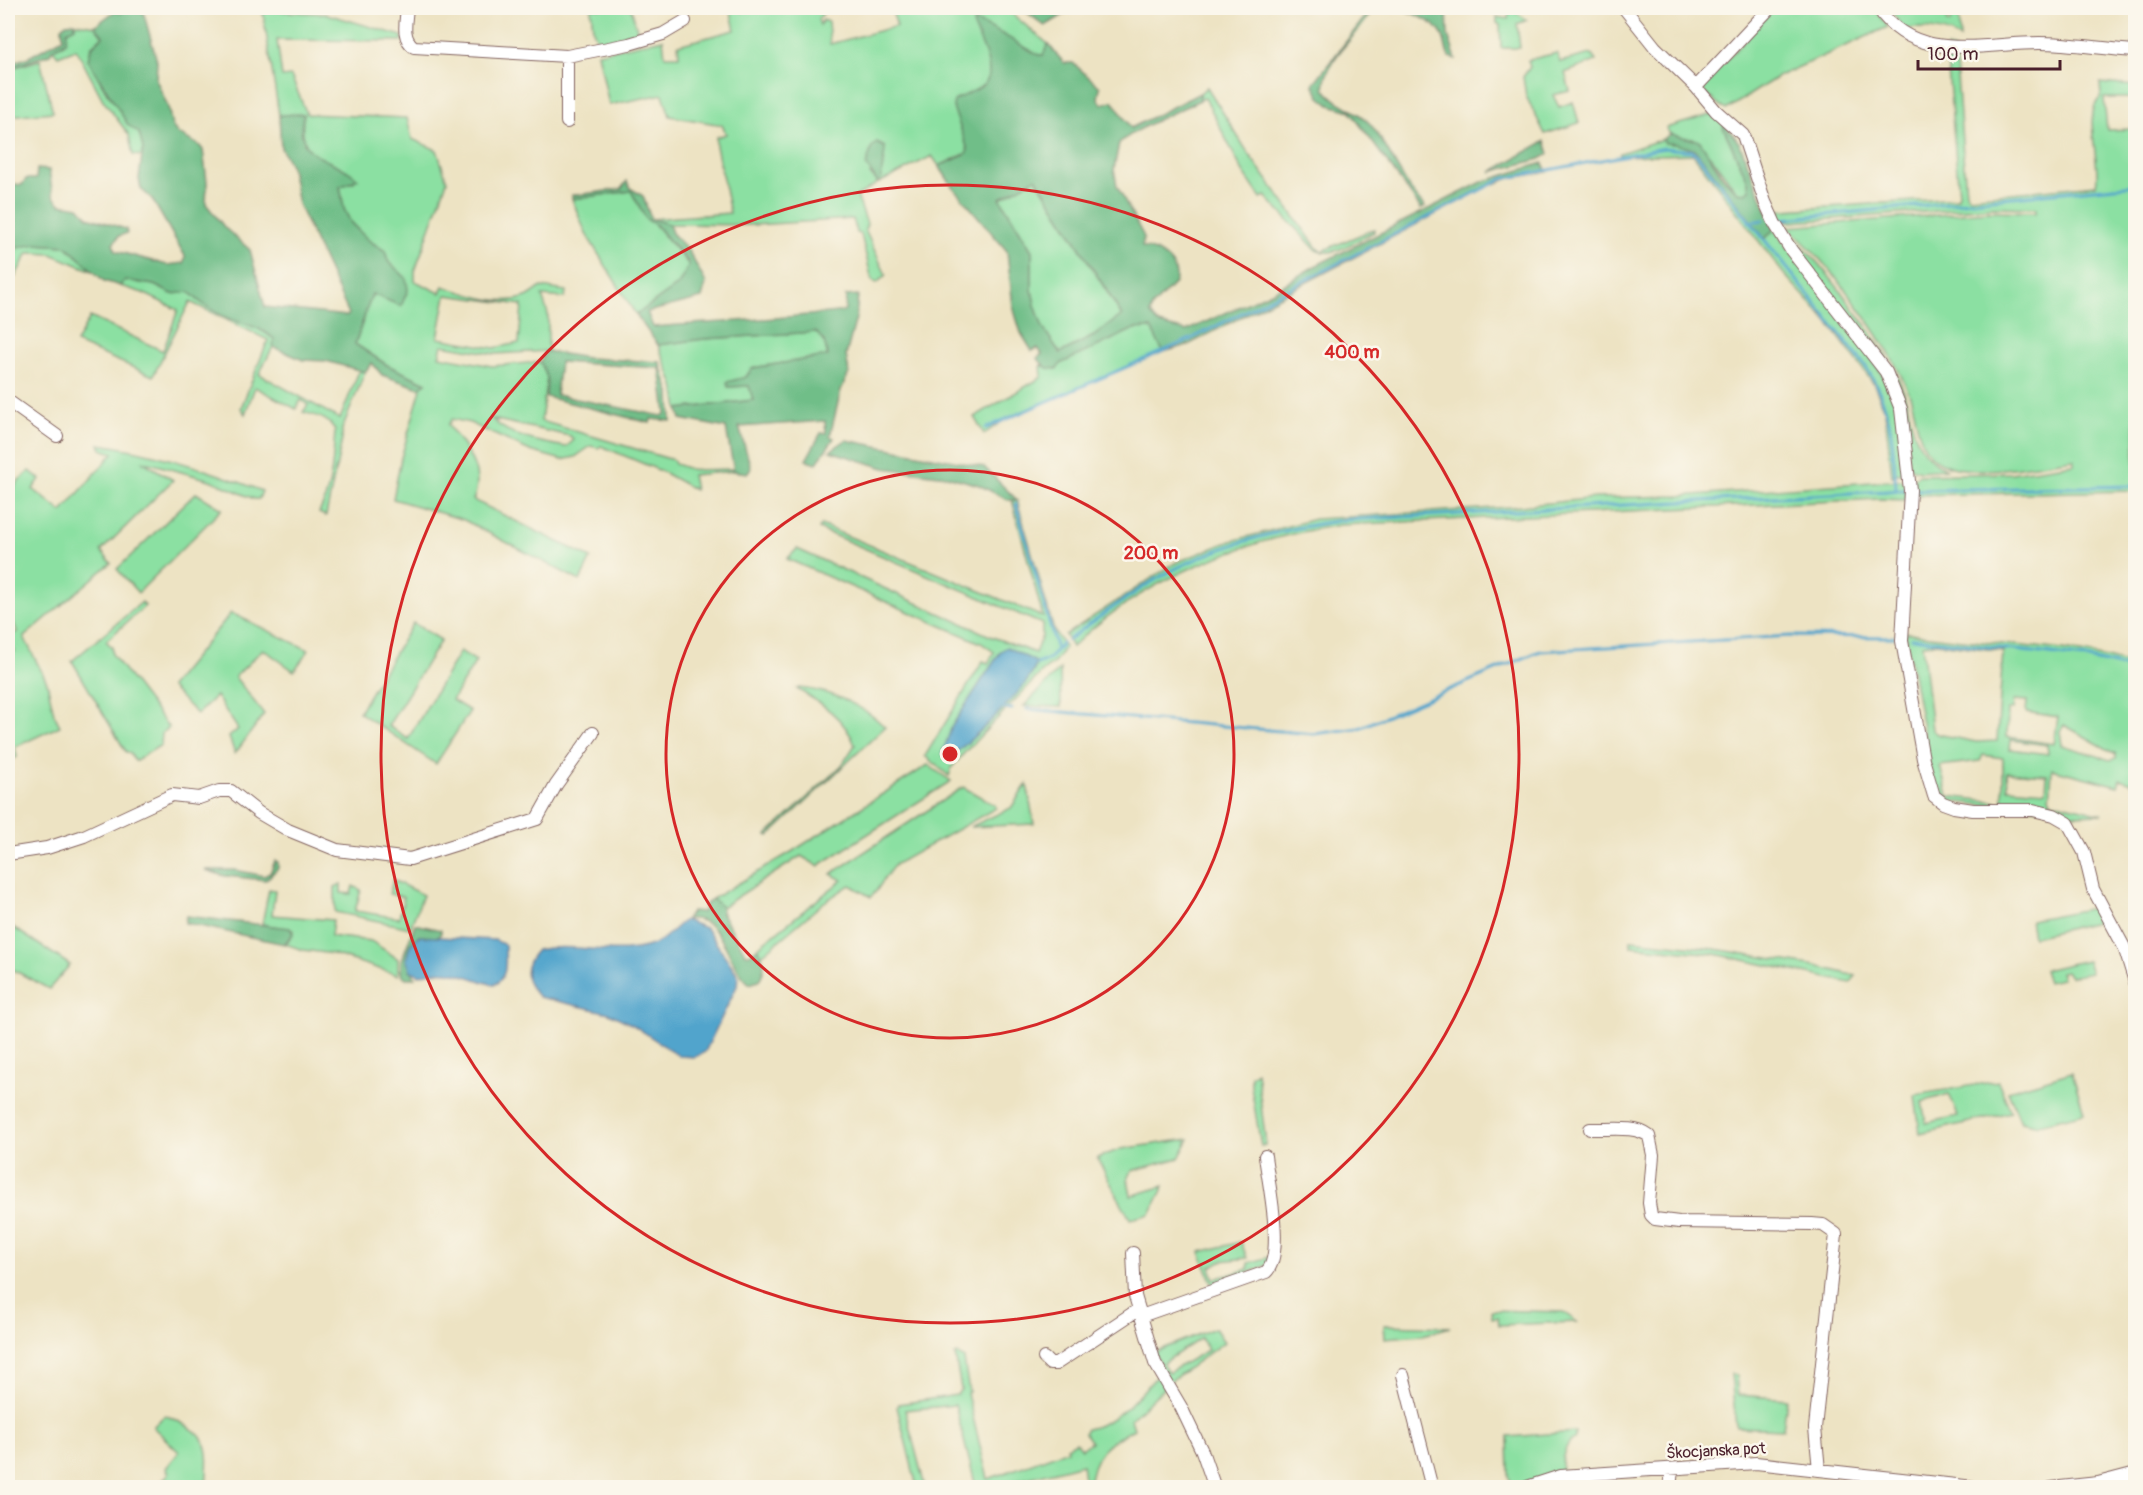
<svg xmlns="http://www.w3.org/2000/svg" width="2143" height="1495" font-family="Pangolin,sans-serif">
  <style>
    .green { fill: #8be0a2; stroke: #6a8066; stroke-width: 1.5; fill-rule: evenodd }
    .forest { fill: #70be88; stroke: #5d6e5a; stroke-width: 1.5; fill-rule: evenodd }
    .water { fill: #51a4cc; stroke: #4e627c; stroke-width: 1.5 }
    .lines { fill: none; stroke-linecap: round; stroke-linejoin: round }
    .stream { stroke: #51a4cc; stroke-width: 3 }
    .minor-casing { stroke: #836460; stroke-width: 14 }
    .minor { stroke: #fff; stroke-width: 12 }
    .ring { fill: none; stroke: #d62828; stroke-width: 3 }
    .labels { text-anchor: middle; dominant-baseline: central; stroke-width: 5; stroke-linejoin: round; paint-order: stroke }
    .street-label { font-size: 16px; fill: #4a1f2b; stroke: #fbf7ec }
    .centre { fill: #d62828; stroke: #fbf7ec; stroke-width: 3 }
    .ring-label { font-size: 18px; text-anchor: middle; font-weight: bold; fill: #d62828; stroke: #fbf7ec; stroke-width: 5; stroke-linejoin: round; paint-order: stroke }
  </style>
  <rect width="100%" height="100%" fill="#fbf7ec"/>
  <filter id="ink" filterUnits="userSpaceOnUse"><feTurbulence type="fractalNoise" baseFrequency=".0167" numOctaves="2"/><feDisplacementMap in="SourceGraphic" scale="12" xChannelSelector="R" yChannelSelector="G"/><feConvolveMatrix kernelMatrix="1 2 1 2 8 2 1 2 1" color-interpolation-filters="sRGB"/></filter>
  <filter id="wash" filterUnits="userSpaceOnUse"><feTurbulence type="fractalNoise" baseFrequency=".008" numOctaves="4" result="noise"/><feDisplacementMap in="SourceGraphic" scale="24" xChannelSelector="R" yChannelSelector="G"/><feGaussianBlur stdDeviation="1.35" result="paint"/><feColorMatrix in="noise" values="0 0 0 0 0 0 0 0 0 0 0 0 0 0 0 0 0 1.4 0 .05"/><feComposite in="paint" operator="in"/></filter>
  <g filter="url(#wash)">
    <rect width="100%" height="100%" fill="#ede3c3"/>
    <!-- green -->
    <path class="green" d="M591 8H631L640 40 601 48 593 30Z
      M730 8 743 12 748 8H828L818 19 820 25 823 20 828 22 830 44 897 26 891 8H1005L1048 44 1043 55H1039L982 24 990 76 984 85 953 107 968 146 967 153 939 166 932 156 881 182V170L885 160 870 174 878 183 857 196 867 224 865 230 886 275 877 283 872 281 861 234 857 233 853 219 753 225 669 224 651 219 730 213 716 146V137L726 134 722 125 670 116 663 94 609 105 598 53 663 39 665 56H679L678 45 735 30Z
      M1510 8 1527 20 1517 24 1520 48H1501L1500 25 1497 23V17L1508 19Z
      M1774 8H1875L1888 27 1779 76 1726 110 1704 93 1703 85Z
      M1889 8H1947V23H1950L1953 8H1966L1965 12 1958 13 1960 39C1950 31 1916 24 1905 31Z
      M276 11 327 14 402 36 403 41 277 40 282 77 291 76 307 114 407 118 412 139 437 150 447 181 415 271V281L440 293 443 286C468 294 500 307 526 297 532 295 536 290 542 287L566 291 565 298 542 296 548 314V351L495 354 442 345 439 356 492 366 540 362 547 377 541 421 673 460 675 464 693 470 733 469 734 471 692 475 695 490 661 471 601 446 598 448 591 446 575 457 562 460 530 451 470 423 452 419 448 425C465 448 486 471 473 500L591 558 580 581 464 520 393 499 401 458 421 389 419 388 426 383 387 365 355 344 372 294 406 278 388 261 385 251 368 240 351 223 344 209 340 186 354 182C349 177 343 168 336 165 332 162 327 162 322 160 304 151 300 133 304 114L279 115 263 13ZM446 295 522 305 519 343 494 348 438 338ZM492 419 570 436 574 440 566 447C543 443 509 437 492 419Z
      M77 23 95 26 103 36 91 47 88 60 107 93 139 133 143 148 142 156 133 155 129 135 103 100 76 49 58 56 52 49 64 44 67 31Z
      M1946 48 1955 50 1966 193 1970 197 2096 185C2102 161 2081 114 2101 97L2100 83 2135 86V98H2104L2107 130 2135 129V491L1913 495 1914 479 1919 475 2011 473 2074 464V459C2041 463 1972 479 1942 463 1915 449 1919 421 1910 396 1890 344 1830 263 1787 227L1989 211 2036 212V208L1992 207 1792 222 1779 219 1771 211 1957 198 1959 194Z
      M1557 53 1560 62 1591 54 1596 61 1565 73 1570 91 1553 95 1559 107 1573 102 1579 123 1545 134 1526 96 1523 77 1530 67 1528 60Z
      M40 60 53 112 8 116V69Z
      M1207 87 1250 156 1317 248 1322 251 1374 229V232C1359 239 1332 259 1316 250L1265 196 1261 198 1243 172 1205 98 1200 100V93Z
      M1713 114 1725 124 1723 127 1748 181 1749 190 1745 193 1737 192 1711 156 1670 134 1666 128Z
      M1663 139 1665 143 1676 144 1695 150 1765 239 1774 229 1883 374 1898 409 1903 472 1892 476 1885 412 1874 384 1827 321 1783 273 1693 154 1619 156 1620 153Z
      M1036 178 1122 316 1094 336 1060 353 1043 328 1035 305 1032 290V251L1000 198Z
      M631 191 646 219 655 225 689 265 678 285 636 315 586 234 572 199Z
      M1784 229C1822 261 1870 328 1895 372 1917 411 1902 445 1946 469L1920 471 1910 468 1903 406Z
      M35 244 66 246 95 272 51 254 31 253H28L15 277 8 274V248L12 249Z
      M122 280 154 285 172 294 189 292C215 319 248 317 274 339V345L259 374 340 419 359 371 365 372 342 429V440L326 516 319 513C332 487 333 460 335 431 330 418 316 416 303 412L308 405 301 400 296 409 255 387 245 414 241 408 268 340 190 302 153 376 76 343 90 317 163 351 178 310 143 293 120 286Z
      M1151 327 1163 352 1007 418 984 434 974 417 1042 377 1041 365 1056 369 1062 363 1134 329Z
      M816 332 824 341 828 356 752 368 746 377 728 387 749 386 754 400 678 409 674 385 658 345 704 339Z
      M99 444C155 452 210 470 262 491L259 499H254L210 480 142 461 173 480 101 551 111 563 24 637 47 682 54 714 60 726 15 747 17 757 8 762V656L15 651 10 643 8 644V637L17 632 8 606V497L19 480 30 471 40 479 33 489 62 512 113 453 101 449Z
      M1901 480 1906 483V500L1880 499 1340 525C1245 539 1141 579 1072 647L1065 635 1175 563 1228 542 1315 519 1512 507 1596 498 1679 496Z
      M196 493 222 509 138 593 117 569Z
      M1012 500H1017L1054 631 1065 647 1055 662 1043 671 967 750 952 767 949 776 925 756 983 661 988 663 994 652 981 643 787 559 797 549 990 636 1035 653 1042 636V624L819 529 821 525 1043 617ZM1001 651 1034 671 1003 708 948 759 952 726Z
      M142 602 145 606 106 641 112 647V654L169 728 162 733 161 745 135 761 130 753 126 752 72 661Z
      M231 613 309 650 294 671 263 649 235 677 264 714 235 754 229 737 238 729 216 696 197 714 170 687Z
      M413 623 441 640 388 726 408 739 460 651 476 661 452 700 470 711 436 764 359 712Z
      M1905 632C1981 647 2062 642 2135 666V784L2120 779 2118 786 2052 769 2050 801 2102 814 2067 815 2048 809 2003 805V758L1983 755 1980 761 1940 766 1948 796 1997 802 1995 806 1947 801 1934 787ZM1937 643 2003 651 1997 741 1976 742 1937 734 1932 730 1922 644ZM2014 700 2027 701 2026 712 2058 717 2054 744 2007 737 2008 710 2013 709ZM2064 725 2116 754V758L2110 760 2062 745 2060 731ZM2011 740 2047 745 2048 754 2010 749ZM2007 772 2047 775 2046 791 2008 788Z
      M1060 669 1061 707 1024 706Z
      M800 688C831 691 863 705 885 727L769 836 767 835 842 765 855 745C845 718 821 703 797 689Z
      M928 765 951 781 818 866 801 856 722 907 712 899 793 851Z
      M1027 784 1034 824 970 827 1011 808Z
      M963 787 995 805 996 808 896 864C885 874 881 887 871 897L850 885 823 903 762 955 757 948 842 880 831 874Z
      M393 880 423 895 410 928 335 912V887L341 884V893L351 894 353 886 361 890 355 911 399 918 404 897 389 894Z
      M269 889 275 890 272 915 333 920 331 936 371 941 398 959V975L333 954 303 950 285 944 292 937 293 930 262 924Z
      M2098 907 2105 920 2033 937 2030 920Z
      M8 924 70 965 49 989 8 967Z
      M1631 940 1715 949 1816 966 1856 976 1850 983 1715 954 1631 946Z
      M2087 960 2091 973 2070 977 2066 971 2060 972 2062 979 2048 982 2044 970Z
      M1257 1072 1266 1145 1261 1146 1251 1086V1076Z
      M2072 1072 2084 1113 2035 1125 2021 1122 2008 1091Z
      M1998 1081 2011 1112 1920 1134 1915 1095ZM1949 1094 1958 1116 1926 1123 1922 1102Z
      M1189 1139 1179 1158 1132 1171 1128 1179 1131 1196 1164 1186 1150 1214 1130 1219 1097 1158 1121 1149Z
      M1241 1242 1247 1258 1221 1261 1210 1267 1214 1279 1248 1269V1263L1273 1256 1270 1264 1213 1286 1200 1252Z
      M1491 1310 1563 1312 1577 1322 1499 1325 1498 1317 1492 1318Z
      M1384 1325 1450 1327 1423 1335 1385 1338Z
      M1215 1328 1224 1342 1168 1383 1154 1352ZM1201 1338 1208 1350 1168 1373 1163 1363Z
      M957 1354 964 1359 969 1392 967 1393 988 1479 1068 1450 1067 1447 1076 1442 1082 1449 1091 1442 1084 1433 1087 1429C1117 1423 1137 1397 1158 1375L1165 1387 1131 1419 1134 1429C1106 1443 1092 1454 1089 1487H1085L1082 1464 1002 1485V1487H976L955 1405 905 1410 925 1487H917L897 1407 899 1404 957 1395 961 1389 955 1355Z
      M1731 1374 1736 1375 1738 1395 1787 1399 1783 1429 1736 1427Z
      M165 1415C209 1435 210 1441 206 1487H157L169 1473 166 1468 179 1452 153 1427Z
      M1575 1432V1438C1562 1448 1563 1457 1561 1473L1512 1487 1509 1476 1508 1437Z"/>
    <!-- forest -->
    <path class="forest" d="M130 8 143 11 157 61 156 79 168 107 172 126 178 134 199 145 203 150 207 182 206 204 225 228 250 250 265 307 347 316 349 314 298 204 291 167 281 148 279 115 304 114C291 162 334 155 358 179L340 187 344 209 351 223 368 240 385 251 388 261 406 278 408 290 401 306 372 294 355 344 387 365 426 383 419 388 382 375 372 363 365 372 326 361 303 360 273 347 274 339C261 327 246 325 230 319 215 313 200 303 189 292L172 294 154 285 125 280 120 286 104 281 66 246 35 244 12 249 8 248V183L22 185 26 179H36L37 169 49 170 53 196 60 204 79 207 88 217 126 229 127 233 119 236 113 244 116 251 167 265 184 263 185 256 152 199 141 189 139 179 143 148 139 133 128 125 88 60 91 48 103 36 95 26 115 11 121 13Z
      M1021 8H1054L1065 14 1045 26Z
      M1372 8H1374C1361 34 1326 56 1324 88 1335 105 1358 109 1371 125 1391 151 1402 183 1425 207L1421 209 1350 111 1330 105 1320 97 1313 84Z
      M1408 8H1447L1448 35 1456 59 1449 57C1445 50 1446 40 1441 33 1433 21 1419 17 1407 11Z
      M975 21C999 30 1017 44 1039 55H1043L1048 44 1064 63H1073L1100 87 1098 98 1102 104 1113 101 1131 128 1200 93V100C1175 112 1139 127 1119 143L1114 169 1117 186 1144 237 1142 247C1158 250 1181 262 1175 283L1152 307 1150 313 1159 324 1186 331 1274 291 1313 267 1482 182 1543 163 1547 172 1510 178 1491 185 1188 345 1163 352 1151 328 1134 329 1062 363 1056 369 1047 368 1037 358 1042 354 1038 348 1032 351 1021 333 1013 307 1007 251 952 186 939 166 965 155 968 150 953 107 954 101C963 95 975 92 983 85 999 72 978 39 973 24ZM1036 178 1122 315 1094 336 1060 353 1043 328 1035 305 1032 290V251L1000 198Z
      M75 22V27L67 31 66 42 53 49 50 54 8 69V64L29 57 63 38 62 27 66 23Z
      M1725 124 1740 144 1774 229 1765 239 1695 150 1676 144 1665 143 1663 139 1670 134 1700 141 1723 177 1737 192 1745 193 1749 190 1748 181 1723 127Z
      M1545 141 1549 154 1540 159 1491 172Z
      M877 143 885 147C885 159 881 169 881 182L878 183 866 165 872 147Z
      M627 181 630 188 643 196 651 219 669 224 672 233 688 250 706 283 702 298 647 312 653 327C717 322 782 319 845 311L846 296 858 295 856 318 846 355 849 373 841 390 830 436 834 438 817 463 806 460 821 433H826L825 421 739 427 751 468 747 473 734 471 726 428 681 419 678 409 753 400 749 386 728 387 727 382 746 377 752 368 828 356 824 341 816 332 704 339 658 345 636 315 678 285 689 265 688 262 656 225 646 219 631 191 572 199V195H576L621 189Z
      M546 351 587 358 660 362 670 393 671 421 651 419 650 423 546 397 547 377 540 362ZM560 362 660 368 666 413 662 416 556 395Z
      M846 440 984 467 1017 500H1008L979 485 947 476 884 468 830 451Z
      M275 861 278 862V868L266 880 225 876 205 870H235L264 876 270 873Z
      M712 899 722 907 721 912 746 954H750L757 948C765 959 767 970 758 981L750 984C727 967 724 914 686 919L692 911 703 912 704 906Z
      M186 916 290 928 293 934 284 944 185 923Z
      M415 924 441 930V933L412 970 415 978H406L401 974V962Z"/>
    <!-- water -->
    <path class="water" d="M1007 647 1036 662C1037 681 966 745 948 759L942 754 952 726 1001 651Z
      M685 920 706 928 738 975 737 986 705 1052 695 1057 679 1056 633 1025 609 1013 539 997C523 982 522 966 537 950 575 941 627 961 660 941 669 935 676 926 685 920Z
      M418 936 495 940 505 945C505 962 509 976 494 985 469 978 445 965 420 975L411 971 406 959 410 945Z"/>
    <g class="lines">
      <!-- stream -->
      <path class="stream" d="M1782 219 2136 185
        M1749 222 1764 220
        M986 428 1191 339 1502 179 1664 148 1692 151 1697 155 1866 367C1893 409 1893 443 1896 491
        M1912 490 2136 486
        M1016 504 1057 650
        M1911 638 2084 658 2136 670
        M1068 640C1096 619 1125 598 1155 580 1212 546 1279 529 1344 520L1906 490
        M1037 664 1049 659 1062 643
        M1003 708 1012 709
        M1027 709 1314 734 1359 728 1540 651 1791 636 1894 637"/>
    </g>
  </g>
  <g filter="url(#ink)">
    <g class="lines">
      <defs>
        <path id="minor" d="M407 8C406 21 401 38 414 47L567 56 629 44 663 34 685 21
          M1624 8 1655 47 1696 87 1770 8
          M1878 8C1915 64 1983 43 2039 43 2071 43 2103 49 2136 51
          M567 56V122
          M1696 87 1716 111 1743 135 1765 202 1775 224 1791 250 1886 372 1901 409 1910 490 1902 641 1923 759 1934 796 1943 803 1954 807 1973 810H2033L2054 815 2068 823 2084 852 2093 889 2124 947 2136 985
          M8 401 57 436
          M8 854 47 848 84 836 172 795 199 798 219 791H231L259 813 288 830 337 850 410 859 537 819 556 785 593 733
          M1590 1129C1608 1130 1635 1125 1649 1136L1653 1155 1649 1203 1651 1215 1655 1219 1679 1222 1812 1224 1823 1225 1836 1234 1815 1428 1819 1470
          M1133 1253 1135 1296 1155 1363 1181 1407 1202 1451 1215 1488
          M1141 1316 1266 1272C1285 1255 1268 1181 1265 1156
          M1044 1358 1050 1364H1056L1139 1309
          M1403 1375 1432 1488
          M1524 1488 1561 1476 1756 1463 1983 1488
          M1670 1488 1672 1470
          M2051 1488 2098 1483 2136 1473"/>
      </defs>
      <!-- minor casing -->
      <use href="#minor" class="minor-casing"/>
      <!-- minor -->
      <use href="#minor" class="minor"/>
    </g>
  </g>
  <!-- distance rings -->
  <g class="ring">
    <circle cx="950" cy="754" r="284"/>
    <circle cx="950" cy="754" r="569"/>
  </g>
  <g class="labels">
    <!-- street labels -->
    <g class="street-label">
      <text transform="translate(1716 1451) rotate(-3)">Škocjanska pot</text>
    </g>
  </g>
  <circle cx="950" cy="754" r="9" class="centre"/>
  <g class="ring-label">
    <text x="1352" y="358">400 m</text>
    <text x="1151" y="559">200 m</text>
  </g>
  <!-- margin -->
  <rect width="2143" height="1495" fill="none" stroke="#fbf7ec" stroke-width="30"/>
  <!-- scale -->
  <path d="M1918 60v9h142v-9" fill="none" stroke="#4a1f2b" stroke-width="3"/>
  <text x="1927" y="60" font-size="18" fill="#4a1f2b" stroke="#fbf7ec" stroke-width="4.5" paint-order="stroke">100 m</text>
</svg>
